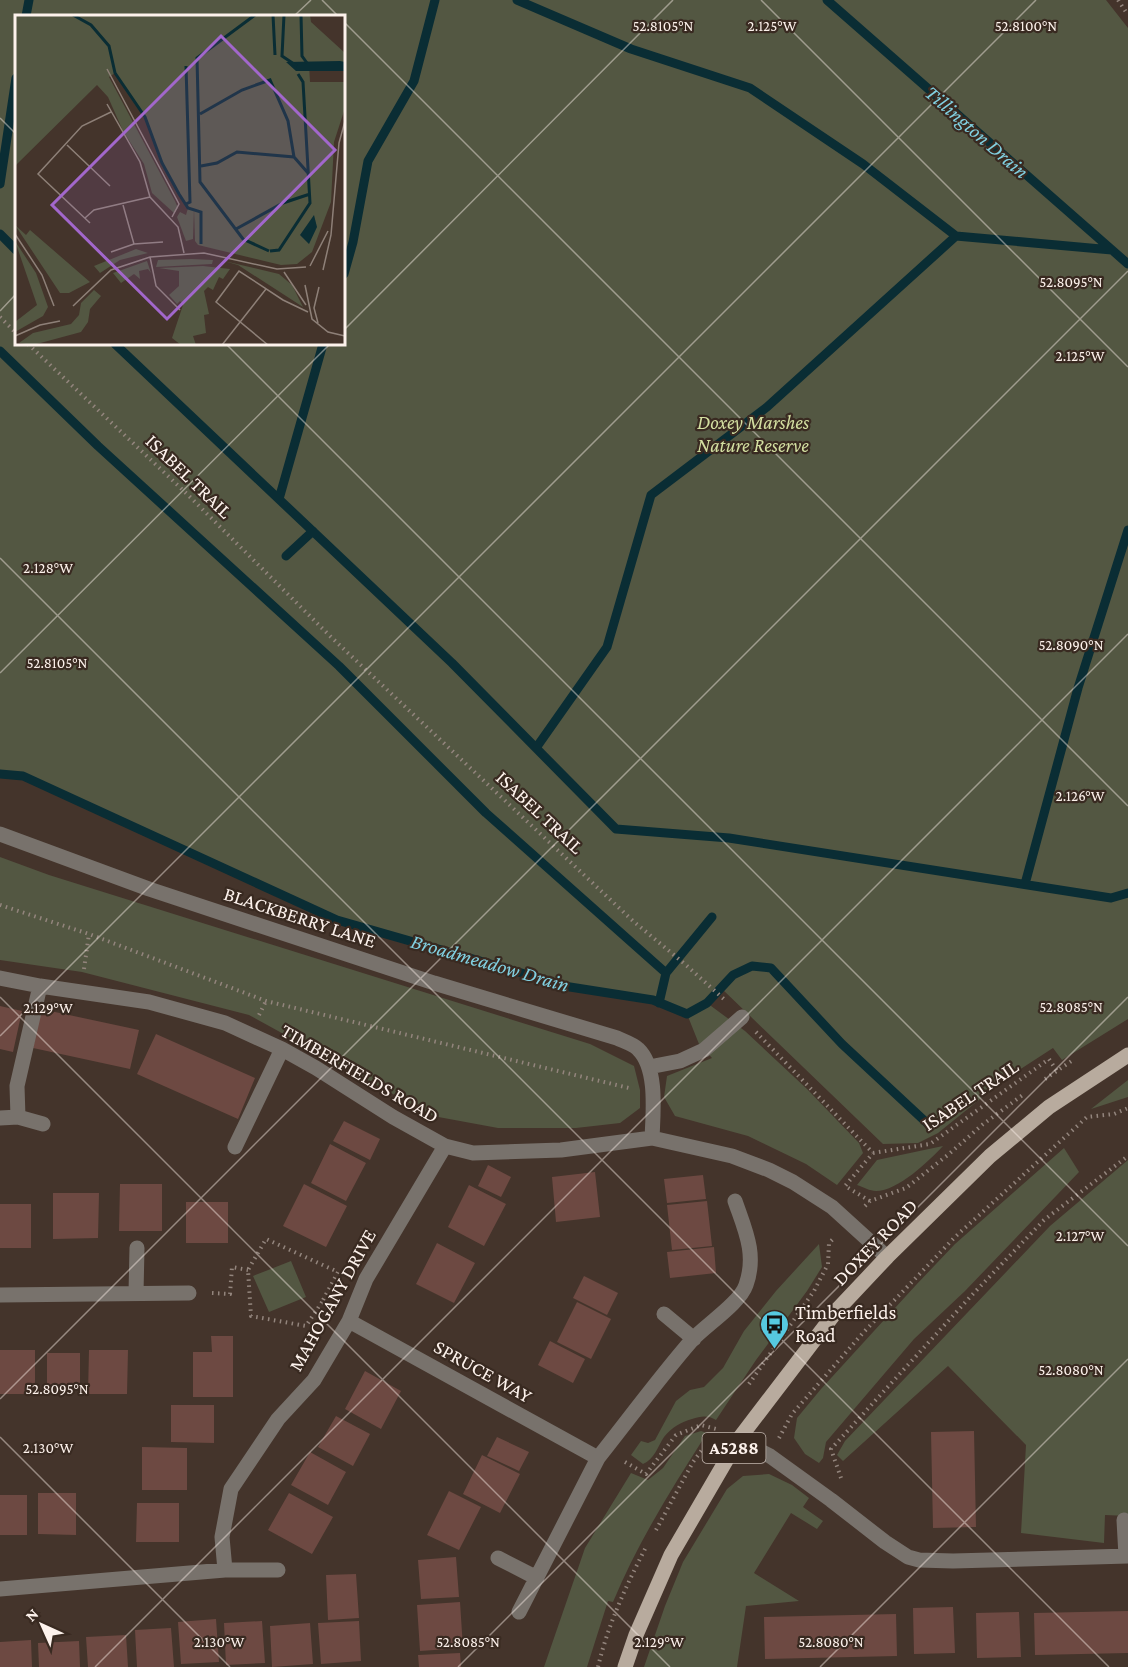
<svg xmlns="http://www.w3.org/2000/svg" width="1128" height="1667" font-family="'Crimson Pro',serif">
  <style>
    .green { fill: #535742; fill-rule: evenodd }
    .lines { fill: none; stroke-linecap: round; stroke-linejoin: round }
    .stream { stroke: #0a2d34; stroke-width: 9 }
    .building { fill: #6d4942 }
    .path { stroke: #93857d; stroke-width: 4; stroke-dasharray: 1.5 4.5; stroke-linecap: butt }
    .minor { stroke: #78726c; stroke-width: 15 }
    .major { stroke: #b8ab9e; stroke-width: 15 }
    .ticks { fill: none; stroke: #fdf2ec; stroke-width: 1.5; stroke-opacity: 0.45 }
    .labels { text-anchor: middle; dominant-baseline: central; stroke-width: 4.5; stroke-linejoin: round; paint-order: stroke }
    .shield { fill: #392a21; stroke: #c2b6af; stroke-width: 1.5 }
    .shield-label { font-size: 18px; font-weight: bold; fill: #fdf2ec }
    .park-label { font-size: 20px; font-style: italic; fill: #d3dfa1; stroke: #392a21 }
    .street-label { font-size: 20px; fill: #fdf2ec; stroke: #392a21 }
    .poi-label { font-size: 20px; fill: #fdf2ec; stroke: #392a21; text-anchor: start }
    .water-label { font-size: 21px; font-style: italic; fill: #81d0e1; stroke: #392a21 }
    .inset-river { fill: none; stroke: #0a2d34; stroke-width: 3 }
    .inset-road { fill: none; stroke: #8e8078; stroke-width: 1.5 }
    .view { fill: #a267cc; fill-opacity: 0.15; stroke: #a267cc; stroke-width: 3 }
    .inset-edge { fill: none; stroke: #fdf2ec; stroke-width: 3 }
    .ticks-label { font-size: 15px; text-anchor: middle; fill: #fdf2ec; stroke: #392a21; stroke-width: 4.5; stroke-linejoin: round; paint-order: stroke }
  </style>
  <rect width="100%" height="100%" fill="#44342b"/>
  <!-- green -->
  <path class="green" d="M0 0H1106L1128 28V1019L1062 1060 1053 1048 1005 1079 938 1133 918 1143 883 1144 721 988 707 1003 745 1031 807 1089 859 1143 863 1153 837 1185 806 1164 748 1136 675 1116 664 1097 667 1076 712 1058 699 1044 687 1014 653 1000 570 987 337 920 23 776 0 774ZM16 16H344V344H16Z
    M0 857 49 875 590 1044 634 1066 640 1090V1108L620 1123 576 1128H498L433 1116 249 1015 82 972 0 960Z
    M1128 1080V1097L1091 1109Z
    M943 1146C929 1161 898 1191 876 1191 870 1191 863 1187 857 1185L877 1160Z
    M1064 1148 1079 1172 965 1291 914 1339 826 1442 823 1458 819 1463 805 1454 794 1438 797 1418 821 1389 916 1285 955 1244Z
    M1128 1160V1516L1105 1515 1104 1543 1021 1533 1026 1445 948 1366 843 1461 837 1455 845 1441 1050 1226Z
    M819 1244 822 1267 807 1291 756 1360 716 1420C708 1415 701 1416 692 1419 681 1422 672 1427 664 1437 658 1446 654 1460 643 1464L631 1455 641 1441 648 1443 655 1440 676 1401 690 1390 704 1387 723 1368 744 1331 776 1291Z
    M291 1261 306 1297 269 1312 253 1276Z
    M701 1431 707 1433C672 1488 638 1542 613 1602L608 1601 587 1667H544L585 1548 631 1473 648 1480 663 1468 685 1436Z
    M769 1474 792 1485 809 1498 803 1507 823 1521 817 1529 791 1513 754 1573 799 1601 746 1606 737 1667H644L665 1606 683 1562 727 1489 743 1476Z"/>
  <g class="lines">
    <!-- stream -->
    <path class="stream" d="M517 0 631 49 750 88 863 164 956 236
      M827 0 1128 264
      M26 16 29 0
      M0 184 16 78
      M0 234 16 250
      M344 274 353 242 368 161 414 81 435 0
      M115 344 452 663 616 829 729 838 1111 898 1128 893
      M0 351 98 446 339 666 486 813 666 973 659 1003
      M279 499 323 344
      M286 556 313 531
      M536 748 607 647 651 495 767 407 956 236 1112 250
      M0 774 23 776 337 920 570 987 653 1000 687 1014 707 1003 733 975 752 966 771 968 842 1044 928 1124
      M1025 884 1078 688 1128 530
      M666 973 712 917"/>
  </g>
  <!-- building -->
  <path class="building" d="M0 1006 22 1011 13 1052 0 1049Z
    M41 1009 139 1030 130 1069 33 1048Z
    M156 1034 255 1078 238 1119 137 1074Z
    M344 1121 380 1139 370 1160 333 1141Z
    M330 1144 366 1163 346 1201 311 1183Z
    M488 1165 511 1177 501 1197 478 1186Z
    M595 1172 600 1217 556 1222 552 1177Z
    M703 1175 706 1199 667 1203 664 1179Z
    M120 1184H162V1231H119Z
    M304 1184 347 1206 326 1247 283 1226Z
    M469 1185 506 1204 484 1246 448 1227Z
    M53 1193H99L98 1238 53 1239Z
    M707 1201 712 1246 672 1250 667 1205Z
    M186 1202H228V1243H186Z
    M0 1204H31V1248H0Z
    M437 1243 475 1263 454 1303 416 1284Z
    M714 1247 716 1273 670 1278 667 1252Z
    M584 1276 618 1293 607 1315 573 1298Z
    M577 1302 611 1319 591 1359 557 1342Z
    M211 1336H233V1397H193V1352H212Z
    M550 1341 585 1359 573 1383 538 1365Z
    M0 1350H35V1394H0Z
    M89 1350H128L127 1394H88Z
    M47 1353H80V1390H47Z
    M365 1371 401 1391 381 1429 345 1409Z
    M171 1405H214V1443L171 1442Z
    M336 1416 370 1434 353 1466 318 1447Z
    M974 1431 976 1527 933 1528 931 1432Z
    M497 1437 529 1452 519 1471 487 1456Z
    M142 1447 187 1448V1490H142Z
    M310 1452 346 1472 328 1505 291 1485Z
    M482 1455 520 1474 500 1513 463 1494Z
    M449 1491 481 1507 459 1550 427 1535Z
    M38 1493H76V1535L38 1534Z
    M289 1493 333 1517 312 1554 268 1530Z
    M0 1495H27V1535H0Z
    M137 1503H179V1542H136Z
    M456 1557 459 1597 421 1599 418 1560Z
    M356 1574 359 1618 328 1620 326 1575Z
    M460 1602 463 1648 420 1651 417 1605Z
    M953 1607 955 1653 914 1654 913 1608Z
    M1128 1611V1653L1035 1655 1034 1613Z
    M1019 1612 1021 1657 977 1658 976 1613Z
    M896 1614 897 1656 765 1659 764 1617Z
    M216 1619 219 1662 181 1664 178 1622Z
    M262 1621 265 1663 226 1665 224 1623Z
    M359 1621 361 1661 321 1664 318 1623Z
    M310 1623 313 1664 272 1667 270 1626Z
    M171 1628 174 1667H137L135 1630Z
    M126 1635 128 1667H88L86 1637Z
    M31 1640 32 1667H0V1642Z
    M79 1641 80 1667H39L38 1643Z
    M460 1653 461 1667H419L418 1655Z"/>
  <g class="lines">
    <!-- path -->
    <path class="path" d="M1118 0 1128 15
      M0 317 16 333
      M28 344 187 494 331 637 633 921 686 965 726 1001
      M0 905 89 934 266 1001 629 1088
      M84 969 89 934
      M259 1015 266 1001
      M756 1032 873 1153
      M1045 1079 1073 1060
      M873 1153 930 1144 1049 1059 1057 1071
      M870 1201 845 1186 873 1153
      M865 1206 870 1201 906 1188 949 1154 982 1125 1024 1094
      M212 1293 230 1294 232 1267 248 1270
      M322 1302 306 1326 251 1316 248 1270 266 1239 338 1272 322 1302 330 1308
      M749 1384 814 1291 828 1264 829 1243 835 1237
      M779 1438 792 1414 862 1334 955 1237 1087 1117 1114 1114 1128 1108
      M625 1462 646 1474 676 1435 701 1425 716 1429
      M841 1478 831 1449 971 1296 1044 1220 1128 1156
      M656 1530 693 1462 705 1446
      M598 1667C608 1624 627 1584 647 1545"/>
    <!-- minor -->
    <path class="minor" d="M0 834 149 889 434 983 617 1038C623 1041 633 1044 638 1049 658 1068 653 1113 652 1138
      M0 978 40 986 149 1002 225 1023 282 1049 316 1068 393 1117 445 1146 473 1153 561 1150 652 1138 732 1156 769 1170 793 1182 832 1207 887 1257
      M649 1067 680 1061 704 1050 742 1017
      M18 1117 17 1086 40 986
      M0 1118 18 1117 43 1124
      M235 1147 282 1049
      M136 1293 137 1248
      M0 1295 189 1293
      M664 1314 694 1339
      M349 1321 598 1458 519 1612
      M738 1440 770 1456 831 1500 885 1542 908 1557 919 1560 953 1561 1128 1556
      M598 1458C629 1419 659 1378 692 1340 706 1325 740 1303 746 1285 757 1254 745 1230 735 1201
      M1124 1520 1126 1556
      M498 1558 537 1578
      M225 1570 222 1537 231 1489 278 1419 314 1380 349 1321 366 1279 445 1146
      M0 1589 225 1570H278"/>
    <!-- major -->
    <path class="major" d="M625 1667 636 1635 671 1555 738 1440 838 1309 887 1257 990 1156 1049 1107 1128 1055"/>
  </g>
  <!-- ticks -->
  <path class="ticks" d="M322 0 338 16M761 0 1128 367M294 16 311 0M344 22 1128 806M0 118 16 134M0 311 16 294M344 330 673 0M226 344 1128 1246M0 558 1109 1667M0 673 330 344M0 997 670 1667M0 1036 1036 0M0 1399 1128 271M0 1437 230 1667M95 1667 1128 634M458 1667 1128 997M820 1667 1128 1359"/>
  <!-- icons -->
  <defs>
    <symbol id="bus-pin" viewBox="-11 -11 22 30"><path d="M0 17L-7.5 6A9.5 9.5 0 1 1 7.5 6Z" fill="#56c9e1" stroke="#392a21"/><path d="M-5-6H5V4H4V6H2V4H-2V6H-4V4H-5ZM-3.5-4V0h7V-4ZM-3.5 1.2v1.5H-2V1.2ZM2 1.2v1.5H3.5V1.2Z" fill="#111"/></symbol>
  </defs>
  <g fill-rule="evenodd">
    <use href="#bus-pin" x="758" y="1308" width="33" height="45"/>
  </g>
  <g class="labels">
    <!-- shield labels -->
    <rect class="shield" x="702.5" y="1433" width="63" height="30" rx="4.5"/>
    <g class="shield-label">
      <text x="734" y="1448">A5288</text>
    </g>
    <!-- park labels -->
    <g class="park-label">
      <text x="753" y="422">Doxey Marshes<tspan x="753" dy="23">Nature Reserve</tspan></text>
    </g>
    <!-- street labels -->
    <g class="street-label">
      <text transform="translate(189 476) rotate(44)">ISABEL TRAIL</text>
      <text transform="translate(540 812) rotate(43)">ISABEL TRAIL</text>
      <text transform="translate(300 917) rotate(18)">BLACKBERRY LANE</text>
      <text transform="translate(360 1073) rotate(30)">TIMBERFIELDS ROAD</text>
      <text transform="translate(970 1095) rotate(-34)">ISABEL TRAIL</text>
      <text transform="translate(875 1242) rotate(-46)">DOXEY ROAD</text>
      <text transform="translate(332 1300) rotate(-61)">MAHOGANY DRIVE</text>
      <text transform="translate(483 1371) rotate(29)">SPRUCE WAY</text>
    </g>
    <!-- poi labels -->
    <g class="poi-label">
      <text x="795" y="1312">Timberfields<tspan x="795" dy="23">Road</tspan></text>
    </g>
    <!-- water labels -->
    <g class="water-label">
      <text transform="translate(977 132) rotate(41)">Tillington Drain</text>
      <text transform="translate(490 963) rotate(16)">Broadmeadow Drain</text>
    </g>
  </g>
  <!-- overview -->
  <g transform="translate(15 15)">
    <rect width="330" height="330" fill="#44342b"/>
    <path d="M0 0H295L296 7 330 38V47L294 49 295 67H330V93L319 127 316 187 297 237 282 249 266 250 183 230 180 226 179 194 178 224 171 226 162 202 165 197 171 200 173 193 147 148 130 102 100 58 94 62 160 186 163 193 159 198 137 178 129 149 108 116 93 82 82 70 0 151ZM0 210 11 220 15 215 75 267 54 278H45ZM0 226 21 258 33 292 28 301 0 317V307L22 290ZM121 234 133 238 105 245 85 258 79 251ZM143 245 177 244 198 245 197 249 141 252ZM132 246 136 258 133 254 124 256 125 264 119 259 106 268 98 258ZM209 246 264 259 277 270 288 292 223 250ZM188 251 215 254 208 264 204 262 198 275 193 272 189 276 194 299 189 300 191 318 178 321 181 330H166L157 323 168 290 165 286 162 289 154 280 164 271V256L144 253ZM79 275 86 281 75 294 73 307 66 317 18 330 4 328 18 318 56 309 64 300 66 288Z" fill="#535742"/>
    <path d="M325 46 330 47V56H281L271 47ZM299 200 302 212 294 229 285 220Z" fill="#0a2d34"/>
    <path class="inset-river" d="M58 0 76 10 94 31 100 58 130 102 147 148 164 179 173 193 186 197V229M240 0 182 43 185 167 228 224 254 236M258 0 260 40M269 0 267 41 282 51M286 0 287 41 292 48M171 51 175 187 171 189M185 99 227 75 255 65 273 106 279 142M186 151 202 148 222 137 279 142 293 158M221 214 268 188 295 179M255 236 264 235 295 188 288 67 283 59"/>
    <path class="inset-road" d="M92 54 164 189 157 202M92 89 125 147 135 182 163 212 169 238M52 130 95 171M70 203 79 195 135 182M75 208 23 159 67 111 96 97M0 219 27 260 39 291M119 229 148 227M96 237 119 229 108 190M135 242 141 271 165 295M295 251 313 216M308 255 316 220 324 128 330 106M269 257 291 290M290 270 297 304 313 317 330 321M58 291 96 255 135 242 189 238 262 254 291 252M303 308 299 293 304 272M0 321 25 310 45 306M207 330 251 274M253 330 201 287 224 256 268 285 293 297"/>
    <path class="view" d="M206 21 320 135 152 304 37 190Z"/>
    <rect width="330" height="330" class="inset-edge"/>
  </g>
  <g class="ticks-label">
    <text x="663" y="31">52.8105°N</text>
    <text x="772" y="31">2.125°W</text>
    <text x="1026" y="31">52.8100°N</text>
    <text x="1071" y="287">52.8095°N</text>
    <text x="1080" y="361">2.125°W</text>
    <text x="48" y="573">2.128°W</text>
    <text x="1071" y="650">52.8090°N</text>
    <text x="57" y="668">52.8105°N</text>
    <text x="1080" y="801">2.126°W</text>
    <text x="1071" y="1012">52.8085°N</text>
    <text x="48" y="1013">2.129°W</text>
    <text x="1080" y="1241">2.127°W</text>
    <text x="1071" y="1375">52.8080°N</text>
    <text x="57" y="1394">52.8095°N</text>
    <text x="48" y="1453">2.130°W</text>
    <text x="219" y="1647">2.130°W</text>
    <text x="468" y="1647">52.8085°N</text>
    <text x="659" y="1647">2.129°W</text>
    <text x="831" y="1647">52.8080°N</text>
  </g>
  <!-- north arrow -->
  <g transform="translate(42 1625) rotate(315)" stroke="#392a21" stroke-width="4.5" paint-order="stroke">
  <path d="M0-4.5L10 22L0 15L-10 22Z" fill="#fdf2ec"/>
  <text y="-9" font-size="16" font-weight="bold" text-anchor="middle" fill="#fdf2ec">N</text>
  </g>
</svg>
